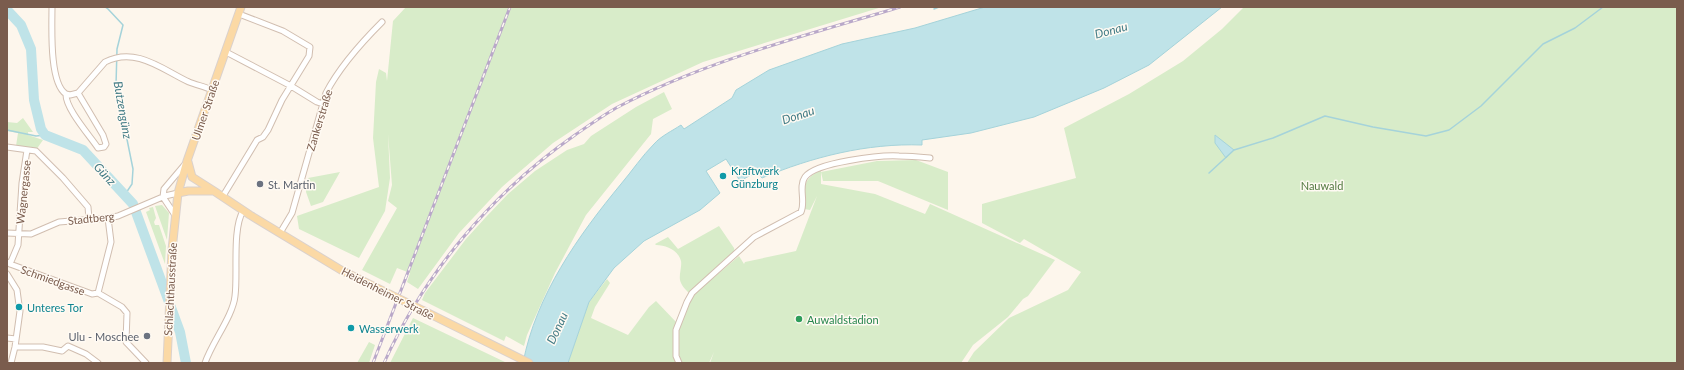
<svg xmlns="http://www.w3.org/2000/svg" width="1684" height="370" font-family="Lato,sans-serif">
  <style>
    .green { fill: #d8ecc9 }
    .water { fill: #bfe3e8; stroke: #a5d3da }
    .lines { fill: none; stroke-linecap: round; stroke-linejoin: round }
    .stream { stroke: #a5d3da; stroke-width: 1.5 }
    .river { stroke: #bfe3e8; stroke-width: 10 }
    .minor-casing { stroke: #d1beb0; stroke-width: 7 }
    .major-casing { stroke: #dad1cd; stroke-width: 9 }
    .minor { stroke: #fff; stroke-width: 5 }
    .major { stroke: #fbd9a5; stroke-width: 7 }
    .rail-casing { stroke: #b9a8c9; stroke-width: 3 }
    .rail { stroke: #fffaf3; stroke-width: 1.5; stroke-dasharray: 4.5; stroke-linecap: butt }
    .major-bridge-casing { stroke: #dad1cd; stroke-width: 9; stroke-linecap: butt }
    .major-bridge { stroke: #fbd9a5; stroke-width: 7 }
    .culture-dot { fill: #0f9aa8; stroke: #fffaf3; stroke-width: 1.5 }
    .worship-dot { fill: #6b7280; stroke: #fffaf3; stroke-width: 1.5 }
    .leisure-dot { fill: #2e9e5b; stroke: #fffaf3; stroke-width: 1.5 }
    .labels { text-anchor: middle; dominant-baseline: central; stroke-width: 3; stroke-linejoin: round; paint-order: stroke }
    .street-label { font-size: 11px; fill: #7a5c4d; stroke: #fffaf3 }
    .culture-label { font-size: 11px; fill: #0d838f; stroke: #fffaf3; text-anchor: start }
    .worship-label { font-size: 11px; fill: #5b616d; stroke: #fffaf3; text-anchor: start }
    .park-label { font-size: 11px; fill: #537a41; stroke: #fffaf3 }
    .leisure-label { font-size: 11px; fill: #27864d; stroke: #fffaf3; text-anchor: start }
    .water-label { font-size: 12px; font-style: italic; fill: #437c86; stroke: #fffaf3 }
  </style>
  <rect width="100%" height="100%" fill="#fdf6ec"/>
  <!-- green -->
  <path class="green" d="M406 7H882L703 62 612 104 553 143 502 187 459 233 418 289 407 282 410 273 397 268 390 284 362 270 397 208 388 201 392 185 388 134 390 178 385 211 359 258 299 229 297 216 379 187 373 138 376 82 379 69 386 73 387 81 393 21Z
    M1244 7H1677V363H967L974 352 1009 318 1068 290 1081 272 1024 239 1020 243 982 223V204L1076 178 1064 128 1129 94 1183 61 1222 29Z
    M664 92 672 109 653 119 651 134 586 215 555 273 527 335 524 346 506 336 504 341 422 300 425 293 466 239 486 217 508 194 535 171 567 150 584 144 591 136 636 107Z
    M23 118 33 132H28V135L43 140 36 150 16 146 18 133 7 131V122L17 123Z
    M916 160 948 172V210L878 181H823L821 172V184L875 194 925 214 930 204 1055 260 1028 296 1023 299 1008 317 973 345 961 363H710L714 352 709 363H568L589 302 607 279 610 283 595 307 591 318 628 335 649 307 656 301 677 323 692 296 739 256 744 264 745 262 796 251 817 196 810 210 804 209C803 190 802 179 821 170V172L877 161Z
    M340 172 323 202 311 206 306 192 308 178Z
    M162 205 169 213 167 240 155 206Z
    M153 207 156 218 154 222 155 225H159L166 246 165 264 146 212 150 210 149 208Z
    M719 226 734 248 735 253 689 293C685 289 681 285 680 280 679 274 682 267 681 261 678 250 666 245 656 245L655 244 668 237 678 249Z
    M413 318 507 363H390Z
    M369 342 375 345 369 363H357Z"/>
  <!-- water -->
  <path class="water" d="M985 7H1222L1149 65 1104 88 1034 117 971 133 922 140V145C867 143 812 157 762 178L759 175H751L740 181 726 159 706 171 720 193 700 210 644 241 614 268 589 302 568 363H523C536 295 578 236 621 184 632 171 642 156 654 144 661 136 672 131 681 125L684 129 732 98 736 90 769 70 842 44 915 28Z
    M1215 135 1234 150 1226 158 1215 143Z"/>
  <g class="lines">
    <!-- stream -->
    <path class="stream" d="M105 7 108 9 123 25 117 49 116 85 133 169 132 184 124 196
      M934 9 939 7
      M7 130 36 136 45 135
      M1209 173 1234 150 1273 138 1325 116 1373 127 1426 136 1449 130 1481 106 1543 44 1575 28 1603 7"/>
    <!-- river -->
    <path class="river" d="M7 10 21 25 31 49 34 100 41 129 45 135 83 150 133 204 180 332 186 363"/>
    <defs>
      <path id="minor" d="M52 7C52 26 49 83 66 94
        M226 52 291 86 317 102 323 104
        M66 94 70 95 78 93 105 62C136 46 163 70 189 82 197 85 205 87 212 90
        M66 94C65 108 90 136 98 148L104 147 106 144 103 135 78 93
        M7 147 36 151 63 178 88 207 89 219
        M223 196 257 140 263 137 268 130 282 100 309 56 310 47 283 31 239 14
        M175 215 163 197 164 189 186 163
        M108 218 111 242 98 293 122 307 127 313 126 342 146 363
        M7 233 31 234 59 222 108 218 118 216 165 196 178 193
        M280 233 292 213 326 93C340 66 361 43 382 22
        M7 262 10 264 18 245 22 183 27 150
        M10 264 92 294 98 293
        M7 274 17 290 19 305
        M7 338 16 339
        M15 347H43L62 351 68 346 86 354 98 363
        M11 363 15 347 20 311
        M205 363C212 342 233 316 235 296 238 274 232 229 243 211
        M679 363 676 356V330L687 302 692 293 754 237 801 212C806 201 798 187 805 177 816 162 881 155 899 156 910 156 920 157 930 158"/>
      <path id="major" d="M188 162 192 177 214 191
        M178 193 188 191H214L250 215 341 270 373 286
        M424 311 529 363
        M167 363 172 250 178 193 187 161 241 7"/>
    </defs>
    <!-- minor casing -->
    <use href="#minor" class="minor-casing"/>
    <!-- major casing -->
    <use href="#major" class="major-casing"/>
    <!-- minor -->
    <use href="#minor" class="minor"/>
    <!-- major -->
    <use href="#major" class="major"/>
    <defs>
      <path id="rail" d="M373 363 510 7
        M384 363C425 272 493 192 575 135 588 126 602 116 616 108 705 61 804 36 900 7"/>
    </defs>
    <!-- rail casing -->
    <use href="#rail" class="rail-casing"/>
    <!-- rail -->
    <use href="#rail" class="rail"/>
    <defs>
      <path id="major-bridge" d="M373 286 424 311"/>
    </defs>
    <!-- major-bridge casing -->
    <use href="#major-bridge" class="major-bridge-casing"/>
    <!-- major-bridge -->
    <use href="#major-bridge" class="major-bridge"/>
  </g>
  <!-- markers -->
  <g class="culture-dot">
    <circle cx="723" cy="176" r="4"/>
    <circle cx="19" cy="307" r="4"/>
    <circle cx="351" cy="328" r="4"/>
  </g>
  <g class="worship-dot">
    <circle cx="260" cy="184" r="4"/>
    <circle cx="147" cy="336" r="4"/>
  </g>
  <circle class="leisure-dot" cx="799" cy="319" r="4"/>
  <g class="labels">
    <!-- street labels -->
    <g class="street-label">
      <text transform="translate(205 110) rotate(-71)">Ulmer Straße</text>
      <text transform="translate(319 120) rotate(-73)">Zankerstraße</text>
      <text transform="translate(23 192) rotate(-84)">Wagnergasse</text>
      <text transform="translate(91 218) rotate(-6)">Stadtberg</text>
      <text transform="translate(53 280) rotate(20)">Schmiedgasse</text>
      <text transform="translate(170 289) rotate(-87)">Schlachthausstraße</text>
      <text transform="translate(388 293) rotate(27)">Heidenheimer Straße</text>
    </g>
    <!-- culture labels -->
    <g class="culture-label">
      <text x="731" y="170">Kraftwerk<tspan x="731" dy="13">Günzburg</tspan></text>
      <text x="27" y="307">Unteres Tor</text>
      <text x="359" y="328">Wasserwerk</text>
    </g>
    <!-- worship labels -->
    <g class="worship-label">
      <text x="268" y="184">St. Martin</text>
      <text x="139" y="336" text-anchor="end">Ulu - Moschee</text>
    </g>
    <!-- park labels -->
    <g class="park-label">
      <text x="1322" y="185">Nauwald</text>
    </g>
    <!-- leisure labels -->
    <g class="leisure-label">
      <text x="807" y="319">Auwaldstadion</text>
    </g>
    <!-- water labels -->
    <g class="water-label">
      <text transform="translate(1111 30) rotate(-15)">Donau</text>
      <text transform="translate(123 110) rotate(80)">Butzengünz</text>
      <text transform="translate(798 115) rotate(-18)">Donau</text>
      <text transform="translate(105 174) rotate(47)">Günz</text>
      <text transform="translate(557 328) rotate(-65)">Donau</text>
    </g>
  </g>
  <!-- border -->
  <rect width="1684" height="370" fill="none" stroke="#7a5c4d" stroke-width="16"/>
</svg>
